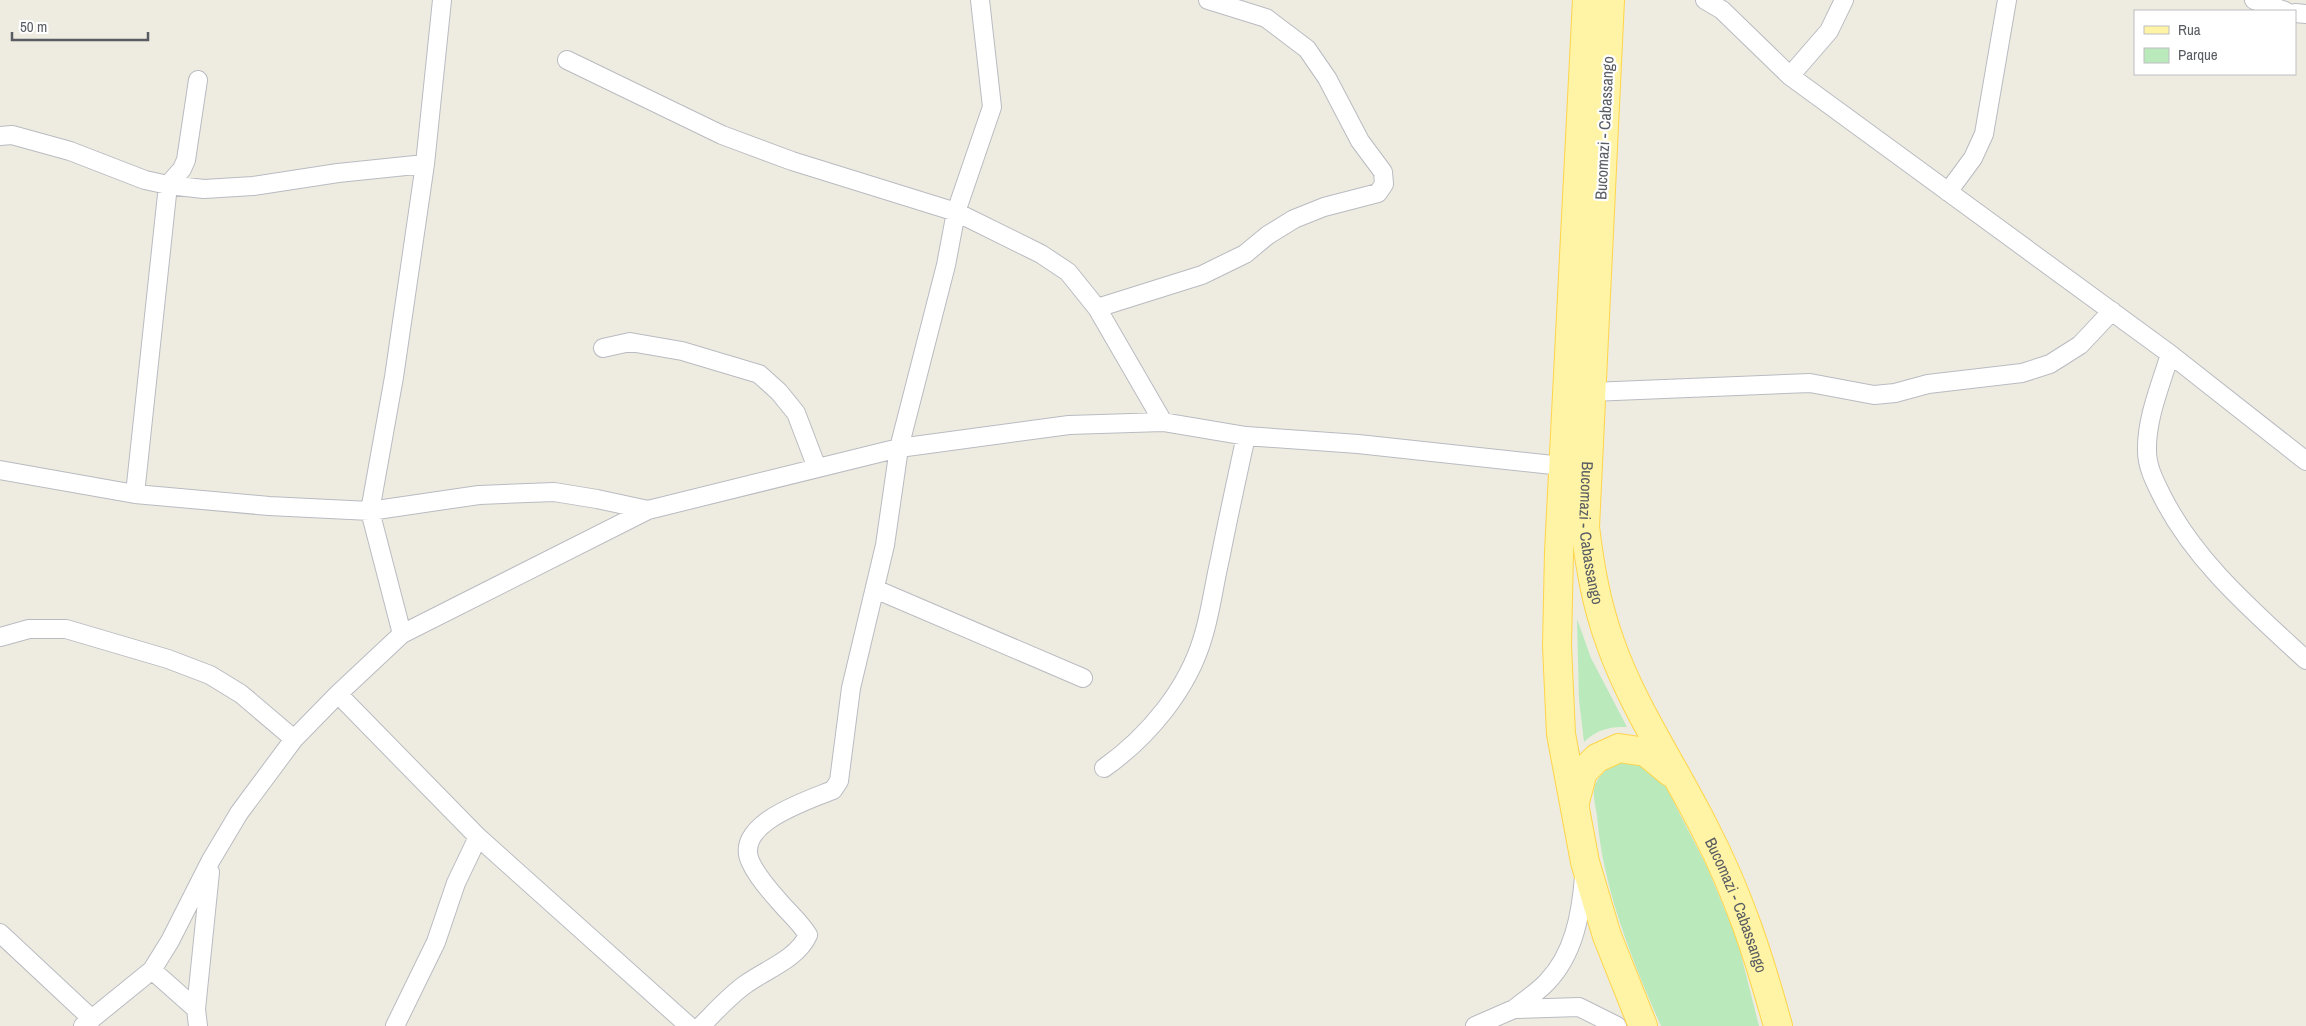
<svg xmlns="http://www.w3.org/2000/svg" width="2306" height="1026" font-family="'Archivo Narrow',sans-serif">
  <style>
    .green { fill: #bae9bc }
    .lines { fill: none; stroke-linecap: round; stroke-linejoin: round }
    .minor-casing { stroke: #b9bbc1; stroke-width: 20 }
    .primary-casing { stroke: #ffd449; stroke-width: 30 }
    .minor { stroke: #fff; stroke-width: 18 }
    .primary { stroke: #fff4a5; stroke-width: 28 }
    .labels { text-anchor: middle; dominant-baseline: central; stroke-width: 4.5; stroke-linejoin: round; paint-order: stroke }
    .street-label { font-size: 16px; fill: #595d63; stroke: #fff }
  </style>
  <rect width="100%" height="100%" fill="#eeece1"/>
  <!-- green -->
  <path class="green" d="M1577 619 1591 658 1627 727C1609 727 1598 729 1584 742L1579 700Z
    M1630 760 1650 766 1666 787 1707 867 1737 939 1759 1026H1661C1632 960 1603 889 1597 816 1596 808 1593 798 1594 790 1597 772 1615 763 1630 760Z"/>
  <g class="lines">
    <defs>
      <path id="minor" d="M1705 0 1722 10 1790 76 2170 354 2306 461
        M2254 0 2285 11
        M2295 13 2306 14
        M567 60 722 135 792 161 956 212 1041 254 1068 272 1097 308 1163 422
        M1790 76 1829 31 1844 0
        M0 136 12 135 70 151 145 180 168 185 204 189 253 186 338 173 425 164
        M1948 192 1973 158 1984 134 2007 0
        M1097 308 1202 275 1245 254 1268 235 1294 219 1324 207 1378 193 1384 184 1383 172 1360 141 1327 78 1307 49 1266 18 1208 0
        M603 348 630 342 682 351 759 374 779 392 796 413 817 468
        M2170 354C2161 384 2146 419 2147 451 2147 466 2154 480 2161 494 2194 561 2252 610 2306 660
        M1591 392 1810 383 1874 395 1895 393 1928 384 2022 373 2050 364 2080 345 2112 311
        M0 470 135 494 269 506 370 511 479 495 554 492 597 499 648 510
        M135 494 168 185 182 169 186 160 198 80
        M875 589 1083 678
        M402 634 370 511 394 377 425 164 442 0
        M0 637 29 629H66L168 659 210 675 241 694 294 739
        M338 694 478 837 689 1026
        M1104 768C1148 737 1188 689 1203 637 1211 611 1214 584 1220 559 1228 518 1237 477 1246 436
        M1584 877C1581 914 1574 954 1547 982 1538 992 1525 1000 1514 1009L1579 1007 1617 1026
        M0 933 92 1019
        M152 970 196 1009
        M83 1026 152 970 170 941 211 860 239 813 294 739 338 694 402 634 648 510 899 448 1069 425 1163 422 1246 436 1358 444 1562 466
        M198 1026 196 1009 210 872
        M395 1026 436 942 456 883 478 837
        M701 1026C715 1012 730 995 746 984 767 969 797 959 808 935 800 922 788 912 778 900 769 890 757 876 751 863 731 824 809 800 833 790L839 781 851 688 885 545 899 448 946 265 956 212 992 107 980 0
        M1475 1026 1514 1009"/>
      <g id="primary">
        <path d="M1587 0 1559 552 1557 646 1561 734 1585 862 1607 936 1643 1026"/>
        <path id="s1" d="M1610 0 1585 527C1590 567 1596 603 1610 642 1633 708 1675 768 1706 831 1739 895 1759 957 1778 1026"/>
        <path d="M1575 802 1583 772 1597 758 1619 748 1646 752 1670 772"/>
      </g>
    </defs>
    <!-- minor casing -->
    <use href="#minor" class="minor-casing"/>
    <!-- primary casing -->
    <use href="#primary" class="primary-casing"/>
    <!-- minor -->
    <use href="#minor" class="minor"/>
    <!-- primary -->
    <use href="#primary" class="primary"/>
  </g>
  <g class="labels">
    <!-- street labels -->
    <g class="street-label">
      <text transform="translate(1604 128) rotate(-87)">Bucomazi - Cabassango</text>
      <text stroke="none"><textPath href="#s1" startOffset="534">Bucomazi - Cabassango</textPath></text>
      <text stroke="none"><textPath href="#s1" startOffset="938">Bucomazi - Cabassango</textPath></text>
    </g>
  </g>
  <!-- legend -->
  <rect x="2134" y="10" width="162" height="65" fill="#ffffff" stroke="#bdbec1"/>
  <rect x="2144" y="26" width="25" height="8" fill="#fff4a5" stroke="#bdbec1"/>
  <text x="2178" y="35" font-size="15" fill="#595d63">Rua</text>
  <rect x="2144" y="48" width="25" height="15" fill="#bae9bc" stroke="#bdbec1"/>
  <text x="2178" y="60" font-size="15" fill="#595d63">Parque</text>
  <!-- scale -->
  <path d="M12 32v8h136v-8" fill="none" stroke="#595d63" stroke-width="2.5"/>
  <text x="20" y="32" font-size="15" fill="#595d63" stroke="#ffffff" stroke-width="4" paint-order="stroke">50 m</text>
</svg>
